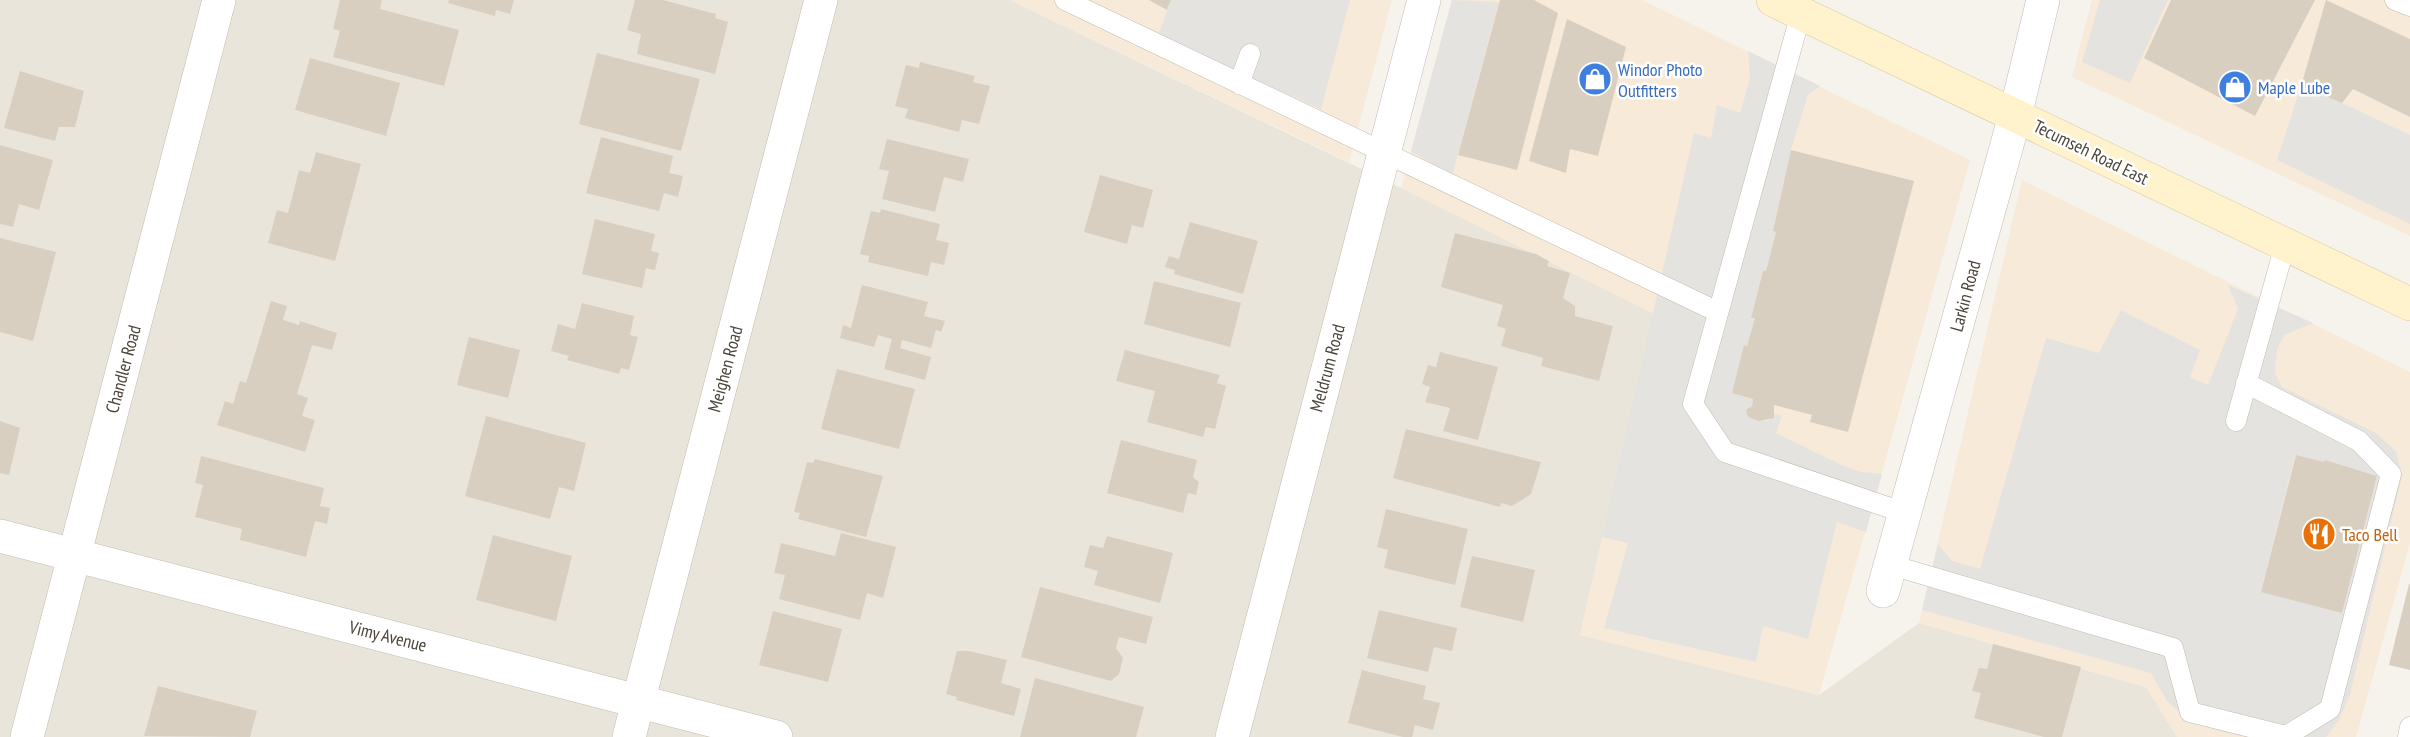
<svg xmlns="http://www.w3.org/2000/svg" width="2410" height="737" font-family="'PT Sans Narrow',sans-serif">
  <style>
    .residential { fill: #eae5da }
    .commercial { fill: #f7ead8 }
    .parking { fill: #e5e3e0; fill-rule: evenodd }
    .building { fill: #d8cfc1 }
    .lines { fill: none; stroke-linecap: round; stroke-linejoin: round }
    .service-casing { stroke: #c2bbae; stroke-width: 21 }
    .minor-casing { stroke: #c2bbae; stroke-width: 34 }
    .secondary-casing { stroke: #d6c79b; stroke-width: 34 }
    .service { stroke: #fff; stroke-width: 20 }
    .minor { stroke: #fff; stroke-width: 33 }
    .secondary { stroke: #fff3cd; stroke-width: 33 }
    .labels { text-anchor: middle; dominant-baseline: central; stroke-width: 5; stroke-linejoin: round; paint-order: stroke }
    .shop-label { font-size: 18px; fill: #366cbe; stroke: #fff; text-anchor: start }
    .street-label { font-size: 18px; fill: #4b4439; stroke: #fff }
    .food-label { font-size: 18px; fill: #c56008; stroke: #fff; text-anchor: start }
  </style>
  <rect width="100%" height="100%" fill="#f6f3ec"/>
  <!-- residential -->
  <path class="residential" d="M0 0H1010L1401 188 1654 313 1580 635 1819 695 1919 623 2146 687 2177 737H0Z"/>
  <!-- commercial -->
  <path class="commercial" d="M1010 0H1392L1349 162Z
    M1452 0H1642L1970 160 1819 695 1580 635 1654 314 1401 188Z
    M2092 0H2410V236L2072 77Z
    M2022 180 2410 372V543L2356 737H2177L2146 687 1919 623Z"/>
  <!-- parking -->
  <path class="parking" d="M1171 0H1350L1321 109 1158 36Z
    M1452 0 1499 2 1452 176 1411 151Z
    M2100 0H2168L2130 83 2082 62Z
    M1748 51 1820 86 1808 95 1791 150 1773 231 1776 232 1766 271H1763L1751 318H1755L1747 346H1744L1732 393 1753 399 1752 406 1746 410 1748 417 1767 421 1776 414 1782 416 1776 433 1844 466 1861 472 1882 474 1866 532 1837 522 1808 639 1763 626 1756 662 1604 628 1628 543 1602 537 1694 133 1711 138 1717 105 1740 113 1750 79Z
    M2301 86 2342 103 2410 135V224L2277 160Z
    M2228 285 2313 323 2284 335 2277 350 2275 373 2282 387 2376 433 2396 451 2402 476 2350 695 2339 720 2326 737H2246L2223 732 2187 719 2167 701 2151 673 1922 610 1938 544 1952 561 1980 569 2046 338 2099 353 2121 310 2200 350 2190 377 2208 385 2238 309ZM2295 455 2324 462 2325 460 2377 476 2342 613 2261 591Z"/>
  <!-- building -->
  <path class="building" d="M340 0H382L380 9 459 30 444 86 333 57 340 31 333 29Z
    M449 0H514L510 14 496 10 495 16 448 3Z
    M635 0H663L716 14 715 18 728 22 715 74 637 54 641 34 627 30Z
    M1149 0H1171L1167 10Z
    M1500 0H1534L1558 13 1517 170 1458 155Z
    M2171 0H2315L2255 116 2144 58Z
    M2326 0 2410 39V117L2353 89 2342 103 2301 86Z
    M1567 19 1626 47 1598 156 1570 149 1566 173 1529 161Z
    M597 53 700 79 681 151 579 124Z
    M310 58 400 83 386 136 295 110Z
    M920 62 975 76 973 82 990 86 979 124 962 120 959 132 905 118 908 109 895 106 906 65 919 68Z
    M20 71 84 91 75 127H59L55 141 4 128Z
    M601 137 673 156 669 173 683 176 678 197 664 193 659 211 586 193Z
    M887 139 969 159 963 182 944 177 935 212 882 199 889 171 879 169Z
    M0 145 53 160 39 210 19 204 13 227 0 224Z
    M1791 150 1914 181 1848 432 1810 422 1812 415 1774 405V418L1759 421 1748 417 1746 410 1752 406 1753 399 1732 393 1744 345 1747 346 1755 318H1751L1763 271H1766L1776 232 1773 231Z
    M316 152 361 164 335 261 268 243 277 210 288 213 299 170 310 173Z
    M1100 175 1153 190 1143 228 1132 225 1127 244 1084 232Z
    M881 209 940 224 936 240 949 243 944 265 931 262 928 276 868 262 869 256 860 254 871 211 880 213Z
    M595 219 655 234 651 251 659 253 655 270 646 268 642 288 582 274Z
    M1190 222 1258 241 1243 294 1174 274 1175 270 1165 267 1169 256 1179 259Z
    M1455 233 1536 254 1549 261 1547 266 1570 273 1563 298 1575 306V316L1613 326 1599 381 1541 366 1543 358 1501 346 1506 329 1497 326 1503 305 1441 287Z
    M0 238 56 252 33 341 0 332Z
    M1154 281 1241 303 1230 347 1144 324Z
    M862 285 928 302 924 316 945 321 941 332 936 330 931 348 902 340 900 348 931 357 925 380 884 369 892 339 878 335 874 347 840 338 843 325 851 328Z
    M271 301 287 306 283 320 299 325 300 321 337 333 332 350 312 345 297 394 308 398 302 416 315 420 305 452 217 425 225 401 233 404 240 381 246 383Z
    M582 303 634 316 630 335 638 337 629 370 621 368 619 374 567 360 569 356 551 351 558 324 575 329Z
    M469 337 520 350 508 398 457 385Z
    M1125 350 1220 375 1217 383 1226 386 1215 429 1206 427 1203 437 1147 422 1155 391 1116 381Z
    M1440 352 1498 367 1478 440 1443 431 1450 408 1425 402 1430 387 1422 384 1428 365 1436 367Z
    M837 369 915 389 899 449 821 429Z
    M486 416 586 443 574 491 559 487 550 519 465 496Z
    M0 421 20 428 9 475 0 473Z
    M1406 429 1541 462 1531 494 1512 506 1501 503 1500 507 1393 478Z
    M1121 440 1197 460 1193 477 1199 482 1196 495 1188 493 1183 513 1107 493Z
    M2296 455 2324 462 2325 460 2377 476 2342 613 2261 592Z
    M201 456 324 488 320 506 330 508 327 524 315 521 306 557 240 540 242 529 195 517 203 485 195 483Z
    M815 459 883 476 866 537 798 519 800 513 794 512 807 462 813 463Z
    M1386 509 1468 529 1455 585 1384 568 1388 550 1377 547Z
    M841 533 896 547 883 598 867 593 860 620 779 599 785 575 774 573 781 543 835 556Z
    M493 535 572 556 556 621 476 600Z
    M1107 536 1173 553 1160 603 1094 585 1098 571 1084 567 1090 545 1103 548Z
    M1472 556 1535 570 1523 622 1460 607Z
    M2409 584H2410V670L2389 665Z
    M1040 587 1153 617 1146 644 1119 637 1116 648 1123 658 1119 674 1111 681 1021 657Z
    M1379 610 1457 628 1452 651 1434 647 1428 672 1367 658Z
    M773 611 842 629 828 682 759 665Z
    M1993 644 2081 667 2062 737H2044L1974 718 1981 693 1972 691 1979 668 1987 669Z
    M957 651H969L1007 660 1001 683 1021 689 1014 716 956 700 957 697 946 694Z
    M1362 670 1426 686 1423 699 1440 703 1433 730 1415 725 1412 737H1403L1348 723Z
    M1035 678 1144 707 1136 737H1020Z
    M158 686 257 711 250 737 144 736Z"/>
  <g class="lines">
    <defs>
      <path id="service" d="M1065 0 1718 312
        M2395 0 2410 6
        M1801 13 1693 404 1725 452 1905 513
        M1239 84 1250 54
        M2236 421 2285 245
        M1891 565 2173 648 2190 712 2286 736 2330 709 2391 474 2359 441 2246 383
        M2408 737 2410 727"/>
      <path id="minor" d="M0 536 776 737
        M1883 591 2015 116 2043 0
        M27 737 219 0
        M629 737 821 0
        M1232 737 1424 0"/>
      <path id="secondary" d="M1773 0 2410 304"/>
    </defs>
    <!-- service casing -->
    <use href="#service" class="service-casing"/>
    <!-- minor casing -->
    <use href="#minor" class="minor-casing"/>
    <!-- secondary casing -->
    <use href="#secondary" class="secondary-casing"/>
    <!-- service -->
    <use href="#service" class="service"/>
    <!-- minor -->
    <use href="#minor" class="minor"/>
    <!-- secondary -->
    <use href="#secondary" class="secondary"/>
  </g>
  <!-- icons -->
  <defs>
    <symbol id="shop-disc" viewBox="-11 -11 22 22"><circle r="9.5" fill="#3f7fe0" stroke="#fff"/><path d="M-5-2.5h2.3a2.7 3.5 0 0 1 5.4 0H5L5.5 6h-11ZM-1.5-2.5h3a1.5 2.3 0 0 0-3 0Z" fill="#fff"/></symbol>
    <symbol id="restaurant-disc" viewBox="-11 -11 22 22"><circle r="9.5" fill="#e8710a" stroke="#fff"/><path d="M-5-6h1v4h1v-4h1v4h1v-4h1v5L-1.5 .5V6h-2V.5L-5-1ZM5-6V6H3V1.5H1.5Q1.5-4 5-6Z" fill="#fff"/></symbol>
  </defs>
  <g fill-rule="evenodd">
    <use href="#shop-disc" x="1576" y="60" width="38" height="38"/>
    <use href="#shop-disc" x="2216" y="68" width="38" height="38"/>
    <use href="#restaurant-disc" x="2300" y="515" width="38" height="38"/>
  </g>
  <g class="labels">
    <!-- shop labels -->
    <g class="shop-label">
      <text x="1618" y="69">Windor Photo<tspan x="1618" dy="21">Outfitters</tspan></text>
      <text x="2258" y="87">Maple Lube</text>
    </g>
    <!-- street labels -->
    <g class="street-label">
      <text transform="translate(2091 152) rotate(26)">Tecumseh Road East</text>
      <text transform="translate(1965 296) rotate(-75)">Larkin Road</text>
      <text transform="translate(1327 368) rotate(-75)">Meldrum Road</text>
      <text transform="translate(123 369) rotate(-75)">Chandler Road</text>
      <text transform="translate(725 369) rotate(-75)">Meighen Road</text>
      <text transform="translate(388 636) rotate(14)">Vimy Avenue</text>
    </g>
    <!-- food labels -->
    <g class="food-label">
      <text x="2342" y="534">Taco Bell</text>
    </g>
  </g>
</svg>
